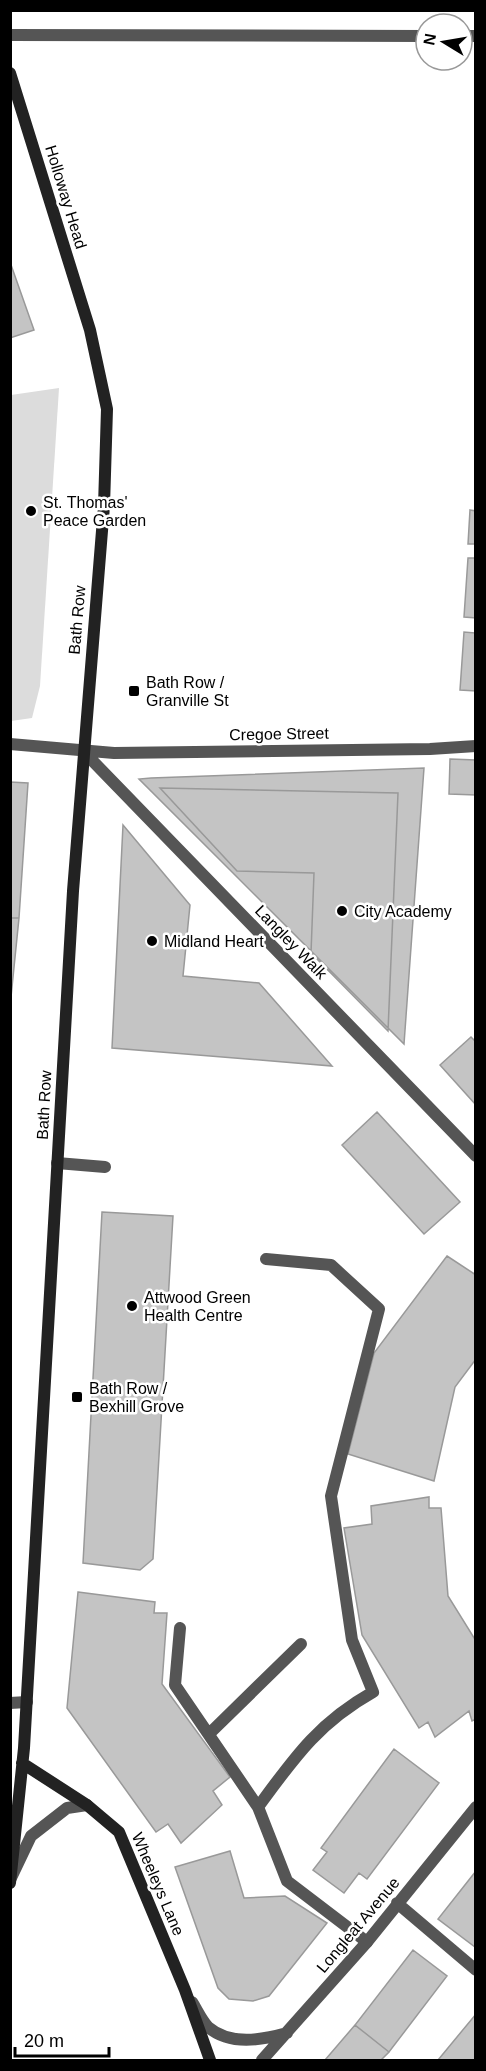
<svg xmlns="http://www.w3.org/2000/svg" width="486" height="2071" font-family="Arial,sans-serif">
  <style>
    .green { fill: #dcdcdc }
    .building { fill: #c4c4c4; stroke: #999; stroke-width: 1.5 }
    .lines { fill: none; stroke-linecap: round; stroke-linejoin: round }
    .lane { stroke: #555; stroke-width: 12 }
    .street { stroke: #555; stroke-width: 12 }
    .secondary { stroke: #222; stroke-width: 12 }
    .poi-dot { fill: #000; stroke: #fff; stroke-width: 2 }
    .labels { text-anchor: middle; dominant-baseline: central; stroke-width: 5; stroke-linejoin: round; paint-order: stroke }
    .street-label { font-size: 16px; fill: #000; stroke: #fff }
    .poi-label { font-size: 16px; fill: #000; stroke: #fff; text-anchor: start }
  </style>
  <rect width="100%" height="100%" fill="#fff"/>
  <!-- green -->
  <path class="green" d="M59 388 40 686 32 718 11 721V395Z"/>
  <!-- building -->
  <path class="building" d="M10 262 34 330 10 338Z
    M470 510 476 511V544H468Z
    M468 558H476V618L464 617Z
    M476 623V691L460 690 464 632 475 633Z
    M450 759 476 760V795L449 794Z
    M424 768 404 1044 139 779 151 778Z
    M10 782 28 783 19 918H10Z
    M160 788 398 793 388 1031 311 953 314 873 237 871Z
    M123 825 190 905 183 976 259 983 332 1066 112 1048Z
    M10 918H19L10 1007Z
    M471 1037 476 1042V1105L440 1065Z
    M377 1112 460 1202 424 1234 342 1145Z
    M102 1212 173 1216 153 1559 140 1570 83 1563Z
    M447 1256 476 1275V1359L455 1387 434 1481 348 1454 374 1353Z
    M429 1497V1508H441L448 1596 476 1641V1719L472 1721 469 1711 435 1737 428 1722 419 1728 362 1635 344 1528 372 1524 371 1506Z
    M78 1592 155 1602 154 1613H167L162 1684 230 1777 213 1791 222 1805 181 1843 168 1824 156 1832 67 1708Z
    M394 1749 439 1783 367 1879 359 1873 344 1893 313 1870 327 1852 321 1848Z
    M230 1851 244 1898 285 1896 327 1923 269 1996 253 2001 229 1999 218 1988 175 1867Z
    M476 1871V1946L475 1947 438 1919Z
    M413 1950 447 1976 389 2052 355 2025Z
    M476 2014V2060H438Z
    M355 2025 389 2052 381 2060H325Z"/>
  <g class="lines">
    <!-- lane -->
    <path class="lane" d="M57 1163 105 1167
      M180 1628 175 1685 258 1807 287 1881 367 1942
      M10 1703 27 1702
      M210 1733 301 1644
      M258 1807C294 1758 318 1723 373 1692L352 1640 331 1496 379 1309 331 1265 266 1259"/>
    <!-- street -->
    <path class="street" d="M10 35 426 36
      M462 36H476
      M10 744 114 753 430 749 476 746
      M83 751 476 1156
      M11 1878 31 1836 67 1808 87 1805
      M397 1903 476 1970
      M192 2002C197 2010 202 2021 208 2027 230 2046 262 2040 287 2033
      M262 2060 367 1942 476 1807"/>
    <!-- secondary -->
    <path class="secondary" d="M10 73 90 330 107 409 104 506 73 891 24 1748 10 1883
      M22 1763 87 1805 119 1832 185 1990 210 2060"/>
  </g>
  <!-- markers -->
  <g class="poi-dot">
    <circle cx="31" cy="511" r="6"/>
    <rect x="128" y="685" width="12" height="12" rx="3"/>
    <circle cx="342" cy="911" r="6"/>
    <circle cx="152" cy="941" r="6"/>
    <circle cx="132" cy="1306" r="6"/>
    <rect x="71" y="1391" width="12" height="12" rx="3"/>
  </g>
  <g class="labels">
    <!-- street labels -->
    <g class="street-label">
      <text transform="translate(66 197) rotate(73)">Holloway Head</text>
      <text transform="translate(77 620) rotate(-85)">Bath Row</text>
      <text transform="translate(279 734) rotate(-1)">Cregoe Street</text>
      <text transform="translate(291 942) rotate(46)">Langley Walk</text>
      <text transform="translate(44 1105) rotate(-87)">Bath Row</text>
      <text transform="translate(158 1884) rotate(67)">Wheeleys Lane</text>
      <text transform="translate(358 1925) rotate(-50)">Longleat Avenue</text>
    </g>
    <!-- poi labels -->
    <g class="poi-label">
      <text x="43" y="502">St. Thomas'<tspan x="43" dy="18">Peace Garden</tspan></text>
      <text x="146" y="682">Bath Row /<tspan x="146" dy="18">Granville St</tspan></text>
      <text x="354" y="911">City Academy</text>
      <text x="164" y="941">Midland Heart</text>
      <text x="144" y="1297">Attwood Green<tspan x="144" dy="18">Health Centre</tspan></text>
      <text x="89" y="1388">Bath Row /<tspan x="89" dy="18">Bexhill Grove</tspan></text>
    </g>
  </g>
  <!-- border -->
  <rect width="486" height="2071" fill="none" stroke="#000000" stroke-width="24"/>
  <!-- north arrow -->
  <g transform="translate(444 42) rotate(281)"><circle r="28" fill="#ffffff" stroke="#999999" stroke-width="1.5"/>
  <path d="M0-4.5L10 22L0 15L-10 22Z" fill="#000000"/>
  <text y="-9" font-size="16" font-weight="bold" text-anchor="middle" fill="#000000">N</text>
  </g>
  <!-- scale -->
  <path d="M15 2047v9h94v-9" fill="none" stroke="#000000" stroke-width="3"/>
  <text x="24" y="2047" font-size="18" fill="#000000" stroke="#ffffff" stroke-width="4.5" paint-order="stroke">20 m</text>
</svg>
